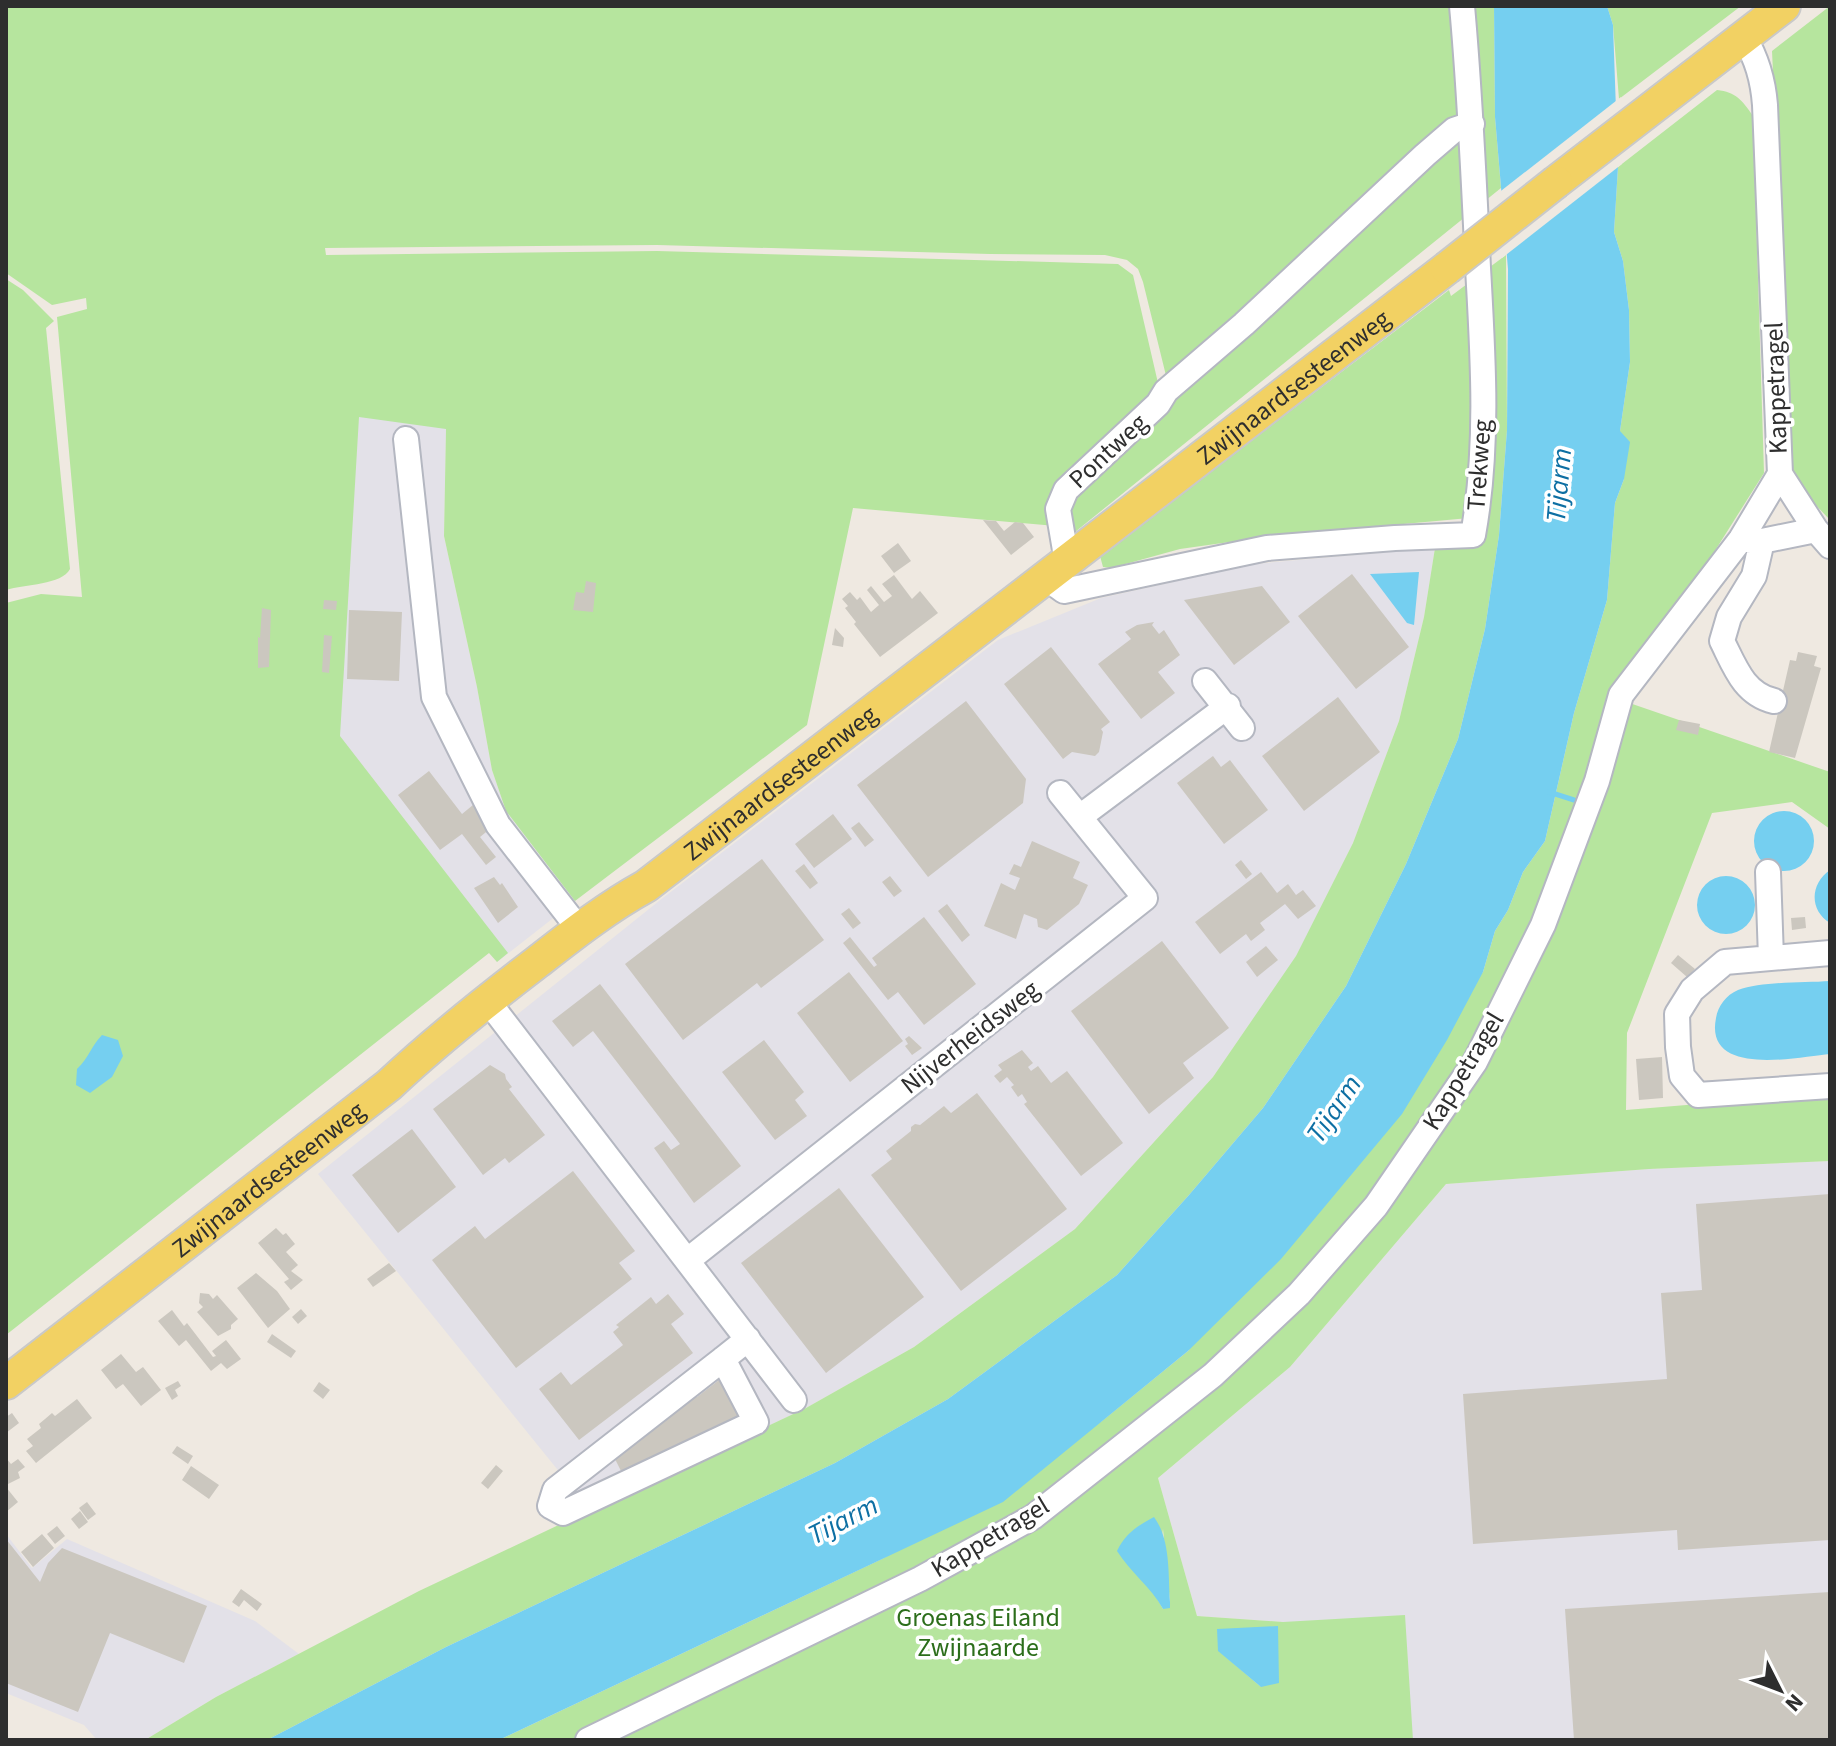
<svg xmlns="http://www.w3.org/2000/svg" width="1836" height="1746" font-family="'Source Sans 3',sans-serif">
  <style>
    .industrial { fill: #e3e1e8 }
    .green { fill: #b6e59e; fill-rule: evenodd }
    .water { fill: #75cff0 }
    .pier { fill: #efe9e1 }
    .lines { fill: none; stroke-linecap: round; stroke-linejoin: round }
    .stream { stroke: #75cff0; stroke-width: 5 }
    .building { fill: #cbc7bf }
    .minor-casing { stroke: #b4b7c1; stroke-width: 28 }
    .major-casing { stroke: #c9c9c9; stroke-width: 36 }
    .minor { stroke: #fff; stroke-width: 24 }
    .major { stroke: #f2d163; stroke-width: 32 }
    .major-bridge-casing { stroke: #c9c9c9; stroke-width: 36; stroke-linecap: butt }
    .major-bridge { stroke: #f2d163; stroke-width: 32 }
    .labels { text-anchor: middle; dominant-baseline: central; stroke-width: 7; stroke-linejoin: round; paint-order: stroke }
    .street-label { font-size: 26px; fill: #2e2e2e; stroke: #fff }
    .park-label { font-size: 26px; fill: #2c6e1b; stroke: #fff }
    .water-label { font-size: 28px; font-style: italic; fill: #0d6fa3; stroke: #fff }
  </style>
  <rect width="100%" height="100%" fill="#efe9e1"/>
  <!-- industrial -->
  <path class="industrial" d="M327 381 359 416 446 428 444 536 477 687 492 770 506 811 575 901 497 962 308 725Z
    M1435 548 1424 617 1399 721 1353 843 1296 957 1213 1077 1075 1229 914 1347 806 1408 591 1511 318 1174 659 901 998 640 1101 598 1254 564Z
    M1830 1161V1740H1412L1283 1622 1197 1616 1158 1478 1290 1367 1446 1184 1649 1169Z
    M6 1534 32 1568 67 1539 255 1621 299 1654 216 1697 145 1740H97L84 1725 6 1693Z"/>
  <!-- green -->
  <path class="green" d="M6 6H1494L1495 117 1501 188 1075 532 1063 515 1066 496 1171 396 1143 282 1138 269 1127 260 1105 255 990 254 657 245 325 248 326 255 657 251 1118 264 1133 275 1158 383 1156 394 1123 433 1059 491 1054 500 1056 526 853 508 807 725 575 901 506 811 492 770 477 687 444 536 446 429 359 417 340 736 508 953 497 962 489 953 6 1335V603L41 594 82 597 57 317 87 309 86 298 52 305 6 273Z
    M1607 6H1741L1619 99 1613 25Z
    M1830 6V520L1792 480 1772 51Z
    M1717 90C1736 92 1742 100 1753 116L1764 473 1711 557 1612 697 1830 772V829L1792 802 1712 813 1627 1033 1626 1110 1830 1093V1161L1649 1169 1446 1184 1290 1367 1158 1478 1197 1616 1283 1622 1405 1615 1413 1740H499L884 1558 1102 1421 1188 1351 1483 972 1495 931 1508 910 1523 872 1545 841 1574 713 1607 600 1615 503 1624 479 1620 431 1630 362 1629 310 1623 261 1614 232 1618 167ZM1163 1529 1170 1602 1163 1609 1154 1593ZM1218 1630 1261 1687 1219 1651Z
    M1506 255 1507 430 1499 535 1485 629 1458 739 1406 864 1346 986 1263 1108 1189 1195 1117 1275 948 1399 835 1463 446 1647 267 1740H145L216 1697 419 1591 806 1408 914 1347 1075 1229 1213 1077 1296 956 1353 843 1399 721 1424 617 1435 548 1470 531 1469 518 1272 536 1180 549 1111 568 1103 567 1100 556 1449 290 1451 296Z
    M6 279 23 290 54 321 46 328 70 569C62 585 25 584 6 590Z"/>
  <!-- water -->
  <path class="water" d="M1494 6H1607L1613 25 1618 167 1614 232 1623 261 1629 310 1630 362 1620 431 1630 442 1624 479 1615 503 1607 600 1574 713 1545 841 1523 872 1508 910 1495 931 1483 972 1447 1040 1402 1114 1281 1259 1188 1351 1003 1502 499 1740H267L446 1647 835 1463 948 1399 1117 1275 1189 1195 1263 1108 1346 986 1406 864 1458 739 1485 629 1499 535 1507 430 1508 269 1495 117Z
    M1419 572 1414 625 1407 623 1370 574Z
    M1754 841a30 30 0 1 1 60 0a30 30 0 1 1-60 0Z
    M1830 870V923C1809 910 1810 884 1830 870Z
    M1697 905a29 29 0 1 1 58 0a29 29 0 1 1-58 0Z
    M1830 981V1054C1798 1057 1704 1078 1716 1018 1718 1006 1726 995 1738 990 1762 981 1803 983 1830 981Z
    M102 1035 118 1040 123 1056 112 1077 90 1093 76 1085 77 1069C89 1058 91 1046 102 1035Z
    M1154 1517C1171 1540 1168 1575 1170 1602V1608L1163 1609C1151 1587 1130 1572 1117 1551 1125 1534 1137 1526 1154 1517Z
    M1278 1626 1279 1683 1261 1687 1218 1651 1217 1629Z"/>
  <!-- pier -->
  <path class="pier" d="M1621 97 1622 164 1502 258 1497 194Z"/>
  <g class="lines">
    <!-- stream -->
    <path class="stream" d="M1549 792 1574 800"/>
  </g>
  <!-- building -->
  <path class="building" d="M983 520 996 521 1004 531 1015 522 1023 523 1034 537 1011 555Z
    M898 543 911 561 894 573 881 556Z
    M1352 574 1409 647 1356 689 1298 616Z
    M894 575 912 599 920 591 938 613 880 657 854 624 856 622 845 608 848 606 842 599 850 592 857 600 860 597 871 612 879 605 867 590 871 586 884 602 892 596 882 584Z
    M586 581 596 583 593 612 573 610 576 592 584 593Z
    M1262 586 1290 622 1234 665 1184 600Z
    M324 600 337 601 336 610 323 609Z
    M262 608 271 610 269 667 258 668V637L260 638Z
    M349 610 402 612 399 681 347 679Z
    M1154 622 1152 625 1159 634 1164 630 1180 655 1158 672 1175 693 1141 719 1098 664 1131 639 1125 632 1137 625Z
    M835 628 844 638 843 647 832 645Z
    M324 635 332 636 329 673 322 672Z
    M1051 647 1110 722 1101 729 1103 732 1099 752 1095 756 1072 752 1063 759 1004 684Z
    M1798 652 1817 656 1814 666 1821 668 1795 758 1769 752 1790 660 1796 661Z
    M1338 697 1380 752 1304 811 1262 756Z
    M966 701 1026 779 1023 803 928 877 857 785Z
    M1679 720 1700 724 1698 735 1676 730Z
    M1213 756 1221 767 1230 760 1268 810 1224 844 1177 783Z
    M429 771 462 814 473 805 491 828 480 837 496 857 486 865 462 834 440 850 398 795Z
    M833 814 852 839 814 868 795 844Z
    M859 822 874 840 865 847 851 828Z
    M1032 841 1080 862 1073 878 1088 885 1079 904 1047 930 1038 927 1037 919 1024 914 1016 939 984 926 1001 883 1015 890 1020 878 1009 874 1014 864 1021 867Z
    M762 859 824 940 761 988 757 983 683 1040 625 964Z
    M1241 860 1252 874 1246 879 1235 865Z
    M804 864 818 883 810 889 795 871Z
    M1261 872 1277 893 1288 884 1296 895 1303 890 1316 906 1298 919 1285 904 1260 923 1265 930 1251 941 1246 934 1220 954 1195 922Z
    M890 876 902 891 894 897 882 882Z
    M494 877 500 885 502 883 518 907 498 923 474 888Z
    M947 904 970 935 962 942 938 911Z
    M849 908 861 923 853 929 841 914Z
    M924 917 976 984 924 1025 898 992 888 1000 843 943 850 937 874 967 877 965 872 958Z
    M1805 917 1806 928 1792 930 1791 918Z
    M1162 941 1229 1028 1183 1063 1194 1078 1149 1114 1071 1011Z
    M1266 946 1278 960 1257 977 1246 962Z
    M1678 955 1695 969 1687 977 1671 963Z
    M849 972 903 1041 850 1082 797 1013Z
    M600 984 741 1166 694 1203 654 1148 664 1141 671 1150 680 1144 593 1031 573 1047 552 1021Z
    M909 1036 922 1048 912 1055 905 1046 908 1044 905 1039Z
    M764 1040 804 1092 795 1100 807 1116 775 1140 722 1072Z
    M1022 1050 1033 1063 1028 1067 1031 1071 1038 1066 1051 1083 1067 1071 1123 1143 1081 1176 1024 1104 1027 1102 1022 1094 1018 1097 1011 1087 1014 1085 1007 1077 1000 1083 994 1076 1002 1070 998 1065Z
    M1662 1057 1663 1098 1639 1100 1636 1059Z
    M490 1065 505 1074 506 1079 512 1087 509 1089 545 1135 509 1163 505 1158 483 1175 433 1109Z
    M977 1093 1067 1209 961 1291 871 1175 892 1159 886 1151 911 1131V1127L915 1124 920 1125 944 1106 951 1113Z
    M412 1129 456 1187 398 1233 352 1175Z
    M573 1171 635 1251 619 1263 632 1279 516 1368 432 1260 475 1226 485 1239Z
    M839 1188 924 1297 826 1373 741 1263Z
    M1830 1194V1540L1678 1550 1677 1530 1473 1544 1463 1394 1667 1379 1661 1293 1702 1290 1696 1204Z
    M276 1228 283 1235 286 1233 295 1244 286 1252 298 1265 291 1271 303 1280 291 1290 284 1282 289 1279 258 1243Z
    M389 1263 396 1271 373 1287 367 1279Z
    M256 1273 277 1291 290 1309 268 1328 237 1288Z
    M200 1293 209 1294 213 1299 217 1295 238 1319 231 1325V1329L218 1336 197 1312 203 1307 199 1303Z
    M668 1294 684 1314 671 1324 693 1353 579 1440 539 1389 561 1372 571 1385 623 1345 613 1332 619 1327 616 1325 651 1297 656 1304Z
    M301 1309 307 1316 298 1324 292 1317Z
    M172 1310 184 1326 187 1323 213 1357 216 1356 212 1351 226 1340 241 1359 227 1369 221 1363 211 1371 186 1340 179 1346 158 1321Z
    M272 1334 296 1351 291 1358 267 1342Z
    M121 1354 136 1372 143 1367 161 1390 141 1406 123 1384 116 1389 101 1370Z
    M723 1377 744 1420 625 1479 611 1451 692 1389 697 1397Z
    M178 1381 181 1386 175 1390 178 1396 172 1400 165 1388Z
    M319 1382 330 1390 323 1399 313 1391Z
    M77 1399 92 1418 36 1463 26 1451 33 1446 27 1439 41 1428 39 1424 45 1419 52 1413 55 1416Z
    M12 1413 19 1423 6 1433V1417Z
    M177 1446 193 1456 188 1464 172 1453Z
    M6 1458 11 1464 18 1459 25 1467 18 1472 20 1478 6 1485Z
    M496 1465 503 1471 488 1489 481 1483Z
    M191 1466 219 1485 209 1499 182 1480Z
    M6 1487 18 1502 6 1512Z
    M87 1502 96 1514 88 1520 79 1508Z
    M80 1511 88 1522 79 1529 71 1519Z
    M57 1526 65 1536 55 1544 47 1534Z
    M42 1534 54 1548 33 1567 21 1552Z
    M6 1539 40 1582 48 1563 62 1548 207 1606 184 1663 110 1633 78 1712 6 1683Z
    M241 1589 262 1604 257 1611 244 1600 239 1607 232 1602Z
    M1830 1592V1740H1574L1565 1609Z"/>
  <g class="lines">
    <defs>
      <path id="minor" d="M406 439 434 697 498 825 579 929
        M1780 474 1816 530 1830 546
        M1748 540 1762 541 1816 530
        M1762 541 1754 576 1729 617 1722 641C1735 667 1744 694 1774 701
        M1067 562 1058 509 1066 490 1158 404 1166 391 1244 324 1425 155 1454 130 1472 124
        M1046 578 1064 591 1267 548 1395 538 1473 535C1489 447 1483 356 1478 268 1474 180 1470 93 1462 6
        M1205 681 1242 728
        M1081 816 1228 706
        M1768 872 1771 958
        M1830 953 1725 962 1692 990 1677 1014 1678 1047 1682 1076 1698 1095 1830 1086
        M487 1000 794 1400
        M688 1260 1145 898 1060 793
        M723 1359 756 1422 563 1513 550 1506 555 1490 723 1359 748 1339
        M588 1740 920 1579 1033 1517 1213 1375 1299 1294 1376 1206 1475 1062 1543 925 1597 781 1621 695 1741 539 1780 474 1765 105C1763 79 1757 59 1744 37"/>
      <g id="major">
        <path d="M1556 182 1784 6"/>
        <path id="s1" d="M6 1383 389 1085C436 1041 485 1002 536 963 572 935 606 908 646 886L1447 268"/>
      </g>
    </defs>
    <!-- minor casing -->
    <use href="#minor" class="minor-casing"/>
    <!-- major casing -->
    <use href="#major" class="major-casing"/>
    <!-- minor -->
    <use href="#minor" class="minor"/>
    <!-- major -->
    <use href="#major" class="major"/>
    <defs>
      <path id="major-bridge" d="M1447 268 1556 182"/>
    </defs>
    <!-- major-bridge casing -->
    <use href="#major-bridge" class="major-bridge-casing"/>
    <!-- major-bridge -->
    <use href="#major-bridge" class="major-bridge"/>
  </g>
  <g class="labels">
    <!-- street labels -->
    <g class="street-label">
      <text stroke="none"><textPath href="#s1" startOffset="1628">Zwijnaardsesteenweg</textPath></text>
      <text transform="translate(1776 388) rotate(-92)">Kappetragel</text>
      <text transform="translate(1108 451) rotate(-43)">Pontweg</text>
      <text transform="translate(1479 465) rotate(-86)">Trekweg</text>
      <text stroke="none"><textPath href="#s1" startOffset="980">Zwijnaardsesteenweg</textPath></text>
      <text transform="translate(970 1037) rotate(-38)">Nijverheidsweg</text>
      <text transform="translate(1463 1071) rotate(-59)">Kappetragel</text>
      <text stroke="none"><textPath href="#s1" startOffset="332">Zwijnaardsesteenweg</textPath></text>
      <text transform="translate(990 1537) rotate(-31)">Kappetragel</text>
    </g>
    <!-- park labels -->
    <g class="park-label">
      <text x="978" y="1617">Groenas Eiland<tspan x="978" dy="30">Zwijnaarde</tspan></text>
    </g>
    <!-- water labels -->
    <g class="water-label">
      <text transform="translate(1559 485) rotate(-85)">Tijarm</text>
      <text transform="translate(1334 1109) rotate(-56)">Tijarm</text>
      <text transform="translate(843 1520) rotate(-27)">Tijarm</text>
    </g>
  </g>
  <!-- border -->
  <rect width="1836" height="1746" fill="none" stroke="#2e2e2e" stroke-width="16"/>
  <!-- north arrow -->
  <g transform="translate(1780 1690) rotate(132)" stroke="#ffffff" stroke-width="6" paint-order="stroke">
  <path d="M0-6L14 30L0 20L-14 30Z" fill="#2e2e2e"/>
  <text y="-12" font-size="22" font-weight="bold" text-anchor="middle" fill="#2e2e2e">N</text>
  </g>
</svg>
